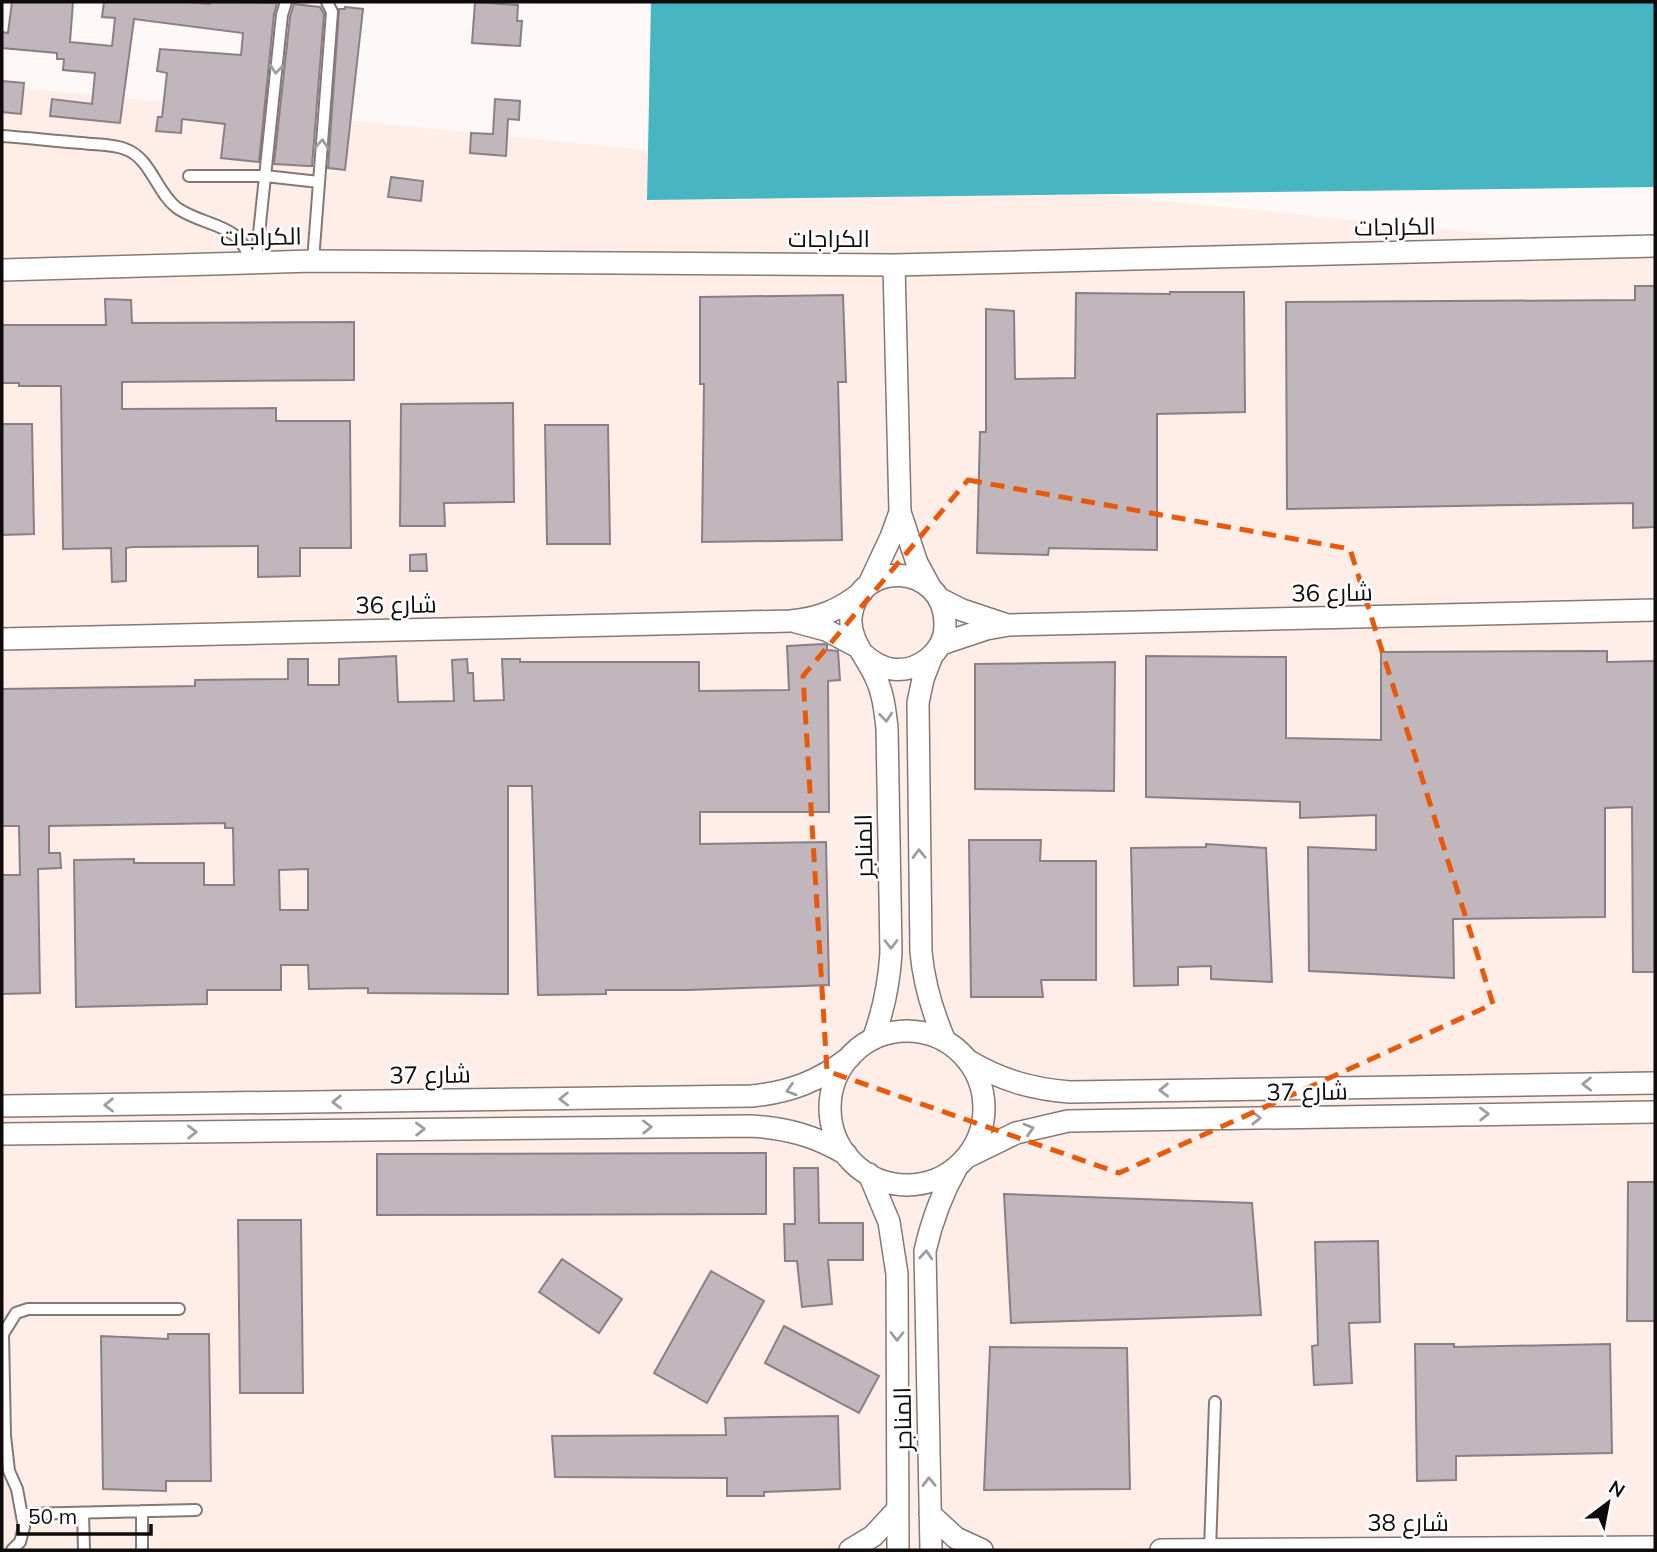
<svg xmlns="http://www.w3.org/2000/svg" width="1657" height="1552" font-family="Mulish,Cairo,sans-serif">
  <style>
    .built { fill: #feeee7 }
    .water { fill: #48b5c2 }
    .building { fill: #c1b6bc; stroke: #8a7f85; stroke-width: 2; fill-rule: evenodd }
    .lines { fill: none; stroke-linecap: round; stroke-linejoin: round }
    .lane-casing { stroke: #847874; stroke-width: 14 }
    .street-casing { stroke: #847874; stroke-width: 24 }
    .lane { stroke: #fff; stroke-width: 10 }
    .street { stroke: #fff; stroke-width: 21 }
    .oneway { stroke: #9f9d9d }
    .marked { fill: none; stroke: #e8590c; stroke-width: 5; stroke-dasharray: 14 9; stroke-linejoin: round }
    .labels { text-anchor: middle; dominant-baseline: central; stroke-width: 5; stroke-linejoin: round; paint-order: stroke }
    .street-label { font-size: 24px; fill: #0f0b0a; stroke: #fff }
  </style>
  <rect width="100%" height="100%" fill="#fef9f7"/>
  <!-- built -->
  <path class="built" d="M2 86 1655 250V1550H2Z"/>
  <!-- water -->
  <path class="water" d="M651 2H1655V187L647 200Z"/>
  <!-- building -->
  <path class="building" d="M12 2H73L70 42 112 46 115 18 102 17 104 2H187L210 4V2L277 3 274 14 259 162 221 158 225 124 182 119 181 133 156 131 158 117H162L167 73 157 71 160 49 241 55 243 33 134 19 120 123 50 116 52 99 92 104 95 73 63 70 64 59H57V53L2 48V32L8 33Z
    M475 2 518 5 517 21H522L520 46 472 43Z
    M294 4 320 7 324 14 312 166H309L274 164 290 17Z
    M345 7 363 9 345 170 328 168 339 9H345Z
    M2 81 24 83 21 114 2 112Z
    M495 99 520 101 519 120 508 119 506 156 470 153 471 133 493 134Z
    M391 177 423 181 421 201 388 197Z
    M1635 286H1655V527L1633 528V503L1287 509 1286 302 1635 300Z
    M1170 292H1244L1245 412 1157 414V550L1049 548 1048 555 977 553 980 432H986V309L1014 311 1015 379 1075 378 1076 293 1170 294Z
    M843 295 846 382H838L842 540 702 542 704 384H700V297Z
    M105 299 131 300 132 323 354 322V380L122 382V409L276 408V421H350L351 548H300V576L258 577V546L132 547 126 548V581L112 582 111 548 63 549 61 386H19V383H2V325H106Z
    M513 403 514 502 444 503 445 526H400L401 404Z
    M2 424H32L34 534 2 535Z
    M545 425H608L610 544H547Z
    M426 554 427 571H410V555Z
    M824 644 827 645V650L838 651 840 680 828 681 829 812H700V844L826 842 829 985 689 990H606V994L538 995 532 786H508V994L368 993V988L309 989 308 965H281V990H207V1004L76 1007 74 860 134 859V863H204V885H234L233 828H225V823L49 826V853H60L61 868 38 869 40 993 2 994V875H20L19 826H2V689L195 686V680L288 679V659H308V685H339V659L396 656 398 702 454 701 452 660 467 659 468 673H473L474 701 504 700 502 659H520V662H699V691L789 690 787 646ZM308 869V910H280L279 870Z
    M1607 651V662L1655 661V972H1633L1632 807 1605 808V917L1453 919 1454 978 1309 971 1308 847 1376 850V815L1300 818V802L1146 797V656L1286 657V738L1381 740V652Z
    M1115 662 1114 791 975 789V664Z
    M969 840H1041L1040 861H1096V980H1041L1043 997H971Z
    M1206 844 1266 848 1272 982 1211 979V966L1178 967V985L1134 986 1131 848 1206 847Z
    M766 1153V1214L377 1215V1154Z
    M794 1168H818L819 1223H863V1260H828L832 1304 802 1307 797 1261H785L784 1224H795Z
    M1628 1182H1655V1321H1627Z
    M1004 1194 1252 1203 1261 1315 1011 1323Z
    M238 1220H301L303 1393H240Z
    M1378 1241 1380 1322 1349 1323 1352 1383 1314 1385 1312 1346 1318 1345 1315 1242Z
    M562 1259 622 1299 599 1333 539 1292Z
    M711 1271 764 1301 707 1403 654 1373Z
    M784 1326 879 1376 859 1413 765 1363Z
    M168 1334H209L211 1481H166V1491L103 1489 101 1336 168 1339Z
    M1415 1344H1454V1347L1610 1344 1612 1453 1456 1456V1480L1417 1481Z
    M990 1347 1127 1348 1130 1489 984 1490Z
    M838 1416 840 1489 764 1492V1496H727V1478L555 1477 552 1436 726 1435 725 1418Z"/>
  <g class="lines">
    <defs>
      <path id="lane" d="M2 136C29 138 55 141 82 143 96 145 112 144 125 149 151 158 156 192 177 208 204 227 244 223 249 262
        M189 176H265L319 182
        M313 261 332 12 327 2
        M256 262 282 15 286 2
        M142 1511V1550
        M83 1513 84 1550
        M22 1514 196 1510
        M12 1550 20 1542 24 1527 17 1489 9 1471 5 1436 3 1334 16 1313 28 1309H179
        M1210 1550 1215 1402"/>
      <path id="street" d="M894 265 900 512 917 563 930 587
        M2 270 313 261 894 265 1655 246
        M869 584 891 537 900 512
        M940 599 962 610 1004 624
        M796 622 826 630 858 647
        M2 639 791 621C819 618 840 610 862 592
        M941 644 986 629 1009 625 1655 610
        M863 654C871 661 879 667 891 669 918 673 946 652 945 624 945 563 858 558 851 617 849 640 866 656 875 676 883 692 885 710 887 728L891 953C889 984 884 1010 873 1039
        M932 656 923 679 918 703 921 952C924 984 932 1011 945 1041
        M830 1108a77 77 0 1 1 154 0a77 77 0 1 1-154 0Z
        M967 1060C1001 1080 1031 1089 1070 1092L1655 1083
        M2 1106 752 1096C791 1092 819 1081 850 1057
        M2 1134 751 1126C787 1128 815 1136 846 1154
        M967 1157 1016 1133 1068 1121 1655 1112
        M869 1174 889 1222 897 1274 898 1550
        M930 1514 956 1538 982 1550
        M850 1550 873 1536 898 1509
        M931 1550 925 1251C932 1220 941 1195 957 1167
        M1161 1550 1655 1547"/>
    </defs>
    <!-- lane casing -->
    <use href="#lane" class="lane-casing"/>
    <!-- street casing -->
    <use href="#street" class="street-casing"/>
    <!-- lane -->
    <use href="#lane" class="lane"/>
    <!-- street -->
    <use href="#street" class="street"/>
  </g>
  <!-- one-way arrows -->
  <defs><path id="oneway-chevron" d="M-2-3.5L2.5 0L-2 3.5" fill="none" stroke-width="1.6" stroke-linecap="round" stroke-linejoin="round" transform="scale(1.75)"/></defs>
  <g class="oneway">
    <use href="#oneway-chevron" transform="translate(276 69) rotate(96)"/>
    <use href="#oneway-chevron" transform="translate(322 144) rotate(-86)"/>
    <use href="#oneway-chevron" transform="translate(886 717) rotate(84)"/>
    <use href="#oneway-chevron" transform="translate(919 854) rotate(-91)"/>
    <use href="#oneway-chevron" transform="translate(891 944) rotate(90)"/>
    <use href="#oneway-chevron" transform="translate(1587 1084) rotate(179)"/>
    <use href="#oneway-chevron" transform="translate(791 1090) rotate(163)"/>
    <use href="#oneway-chevron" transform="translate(1164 1090) rotate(179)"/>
    <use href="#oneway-chevron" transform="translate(564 1099) rotate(179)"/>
    <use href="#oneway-chevron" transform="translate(337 1102) rotate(179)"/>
    <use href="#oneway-chevron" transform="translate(109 1105) rotate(179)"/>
    <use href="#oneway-chevron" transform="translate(1484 1114) rotate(-1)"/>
    <use href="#oneway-chevron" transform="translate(1256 1118) rotate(-1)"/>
    <use href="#oneway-chevron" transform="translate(647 1127) rotate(-1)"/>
    <use href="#oneway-chevron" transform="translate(420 1129) rotate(-1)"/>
    <use href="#oneway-chevron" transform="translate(1029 1129) rotate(-17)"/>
    <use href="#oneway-chevron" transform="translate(192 1132) rotate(-1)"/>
    <use href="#oneway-chevron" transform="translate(926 1255) rotate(-85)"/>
    <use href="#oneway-chevron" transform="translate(897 1336) rotate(90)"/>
    <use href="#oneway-chevron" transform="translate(929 1482) rotate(-91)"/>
  </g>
  <!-- marked area -->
  <path class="marked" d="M968 480 1350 549 1493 1004 1119 1173 827 1071 803 676Z"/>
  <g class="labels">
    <!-- street labels -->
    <g class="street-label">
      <text transform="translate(1395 226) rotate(-1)">الكراجات</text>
      <text transform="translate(261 236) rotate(-1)">الكراجات</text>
      <text x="829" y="238">الكراجات</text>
      <text transform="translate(1332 592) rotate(-1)">شارع 36</text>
      <text transform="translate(396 604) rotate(-1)">شارع 36</text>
      <text transform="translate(863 846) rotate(-91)">المناجر</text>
      <text transform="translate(430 1074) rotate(-1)">شارع 37</text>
      <text transform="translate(1307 1091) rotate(-1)">شارع 37</text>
      <text transform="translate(902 1419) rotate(-91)">المناجر</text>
      <text x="1408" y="1522">شارع 38</text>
    </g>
  </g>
  <!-- border -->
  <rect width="1657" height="1552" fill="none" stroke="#0f0b0a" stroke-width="7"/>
  <!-- north arrow -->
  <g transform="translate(1608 1503) rotate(32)" stroke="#ffffff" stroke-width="5" paint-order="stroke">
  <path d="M0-5L12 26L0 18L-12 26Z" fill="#0f0b0a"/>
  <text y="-10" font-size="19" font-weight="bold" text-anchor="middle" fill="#0f0b0a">N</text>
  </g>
  <!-- scale -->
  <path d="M18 1524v10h133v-10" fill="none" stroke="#0f0b0a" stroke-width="3.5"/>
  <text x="28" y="1524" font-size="21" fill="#0f0b0a" stroke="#ffffff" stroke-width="5" paint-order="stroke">50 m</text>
</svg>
